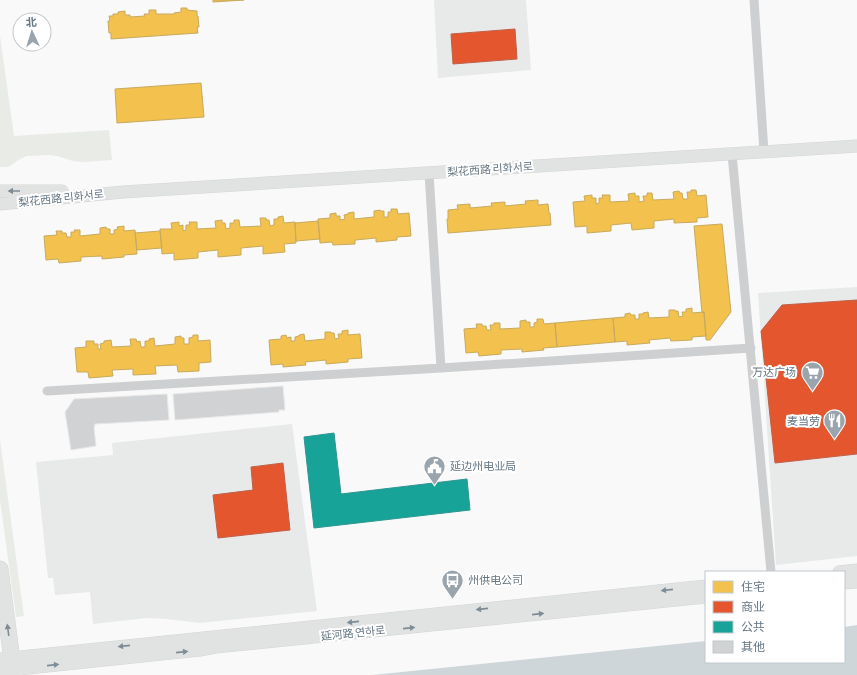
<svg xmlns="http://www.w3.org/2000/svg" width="857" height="675" font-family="'Asap Condensed','Noto Sans SC','Noto Sans KR',sans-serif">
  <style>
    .built { fill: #e8e9e9 }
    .green { fill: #e8ebe6 }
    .water { fill: #ced6d9 }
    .homes { fill: #f2c14e; stroke: #c8aa5e }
    .shops { fill: #e4572e; stroke: #be6048 }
    .public { fill: #17a398; stroke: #2e9692 }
    .building { fill: #d0d2d3; stroke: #e8e8e8 }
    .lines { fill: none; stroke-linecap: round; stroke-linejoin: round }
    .secondary-casing { stroke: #d5d6d7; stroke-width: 13 }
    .highway-casing { stroke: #d5d6d6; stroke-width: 17 }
    .street { stroke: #cecfd0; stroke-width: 9 }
    .secondary { stroke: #e1e2e2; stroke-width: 12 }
    .highway { stroke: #e1e2e2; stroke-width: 16 }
    .oneway { fill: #7e8c96 }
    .labels { text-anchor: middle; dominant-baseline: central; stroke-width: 4; stroke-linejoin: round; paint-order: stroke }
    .street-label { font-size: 11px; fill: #657683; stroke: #fff }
    .poi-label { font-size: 11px; fill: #657683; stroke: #fff; text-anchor: end }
  </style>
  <rect width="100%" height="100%" fill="#f9f9f9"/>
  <!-- built -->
  <path class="built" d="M434 0H526L531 70 438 78Z
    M857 287V556L776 565 758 293Z
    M292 424 317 611 200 623 167 619 147 618 93 624 90 592 55 595 53 578H48L36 462 113 455 112 443Z"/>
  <!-- green -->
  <path class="green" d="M0 36 14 136 109 130 112 160 82 162 73 161 57 156 49 155 27 156 20 159 8 167H0Z
    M0 440 24 616 16 617 0 500Z"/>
  <!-- water -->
  <path class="water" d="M857 625V675H372L706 641V662H844V627Z"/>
  <!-- homes -->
  <path class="homes" d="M213 0H244L213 2Z
    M181 8H187V10L197 11V16H198L199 27H197L198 33 111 39V33H109L108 21H110L109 16H113V14H118V12L125 11V15H130V17L145 16 144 14H149V10H156V14H174V13L181 12Z
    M201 83 204 117 117 123 115 89Z
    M691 190H696L697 196 706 195 708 217 697 218V222L674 223V219L654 221V228L632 230 631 223 611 225V231L587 233V226L575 227 573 202 585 201 584 196 592 195V198H596V204L599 203V198H603L602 195H610V202L629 201 628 194 635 193V196H639V202L644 201 643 196H647V193H652L653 200 674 199 673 192 679 191 680 193H682L683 199H688L687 192H691Z
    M538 200V205L548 204 549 213H550L551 225 448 233 447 219H448V210L458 209 457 205 470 204V208L492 206 491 203 505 202V206L526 204 525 201Z
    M391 209H397L398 214 409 213 411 236 397 237V240L376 242V238L355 240V244L333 245 332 242 320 243 318 219 330 218V214L336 213V216H340V220L345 219 344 215 348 214V213L354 212V219L374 217V211L380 210V211H384V217H388V212H391Z
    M283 216 284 223 295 222 296 243 284 244 285 252 263 254V246L241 248V255L218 257V250L198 252V258L174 260V253L162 254 160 229H172L171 223 179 222V226L183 225V231L186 230V225H190L189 222H197V229L216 228 215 221 222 220V223H225L226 229 230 228V223H234V220H239L240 227 261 226 260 218H266V220H269L270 226 274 225V219H278V217Z
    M318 221 320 239 296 241 295 223Z
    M722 224 731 312 710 340H706L704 312 702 313 694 226Z
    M124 226V231L135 230 137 254 124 255V257L102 259V256L81 257V261L59 263 58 259 46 260 44 236 57 235 56 231H62V233H66L67 237H71V232H75L74 230H80V236L100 234V228L106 227 107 229H110V234H114V230L118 229 117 227Z
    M160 231 162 248 137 250 135 233Z
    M692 308V313L704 312 706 336 692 337V340L671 341 670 338 649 340 650 343 627 345V341L615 342 613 318 625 317V314L630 313 631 315H635V319H639V314H643V313L648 312 649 318 669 317V310H675V311H678L679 317 683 316 682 312H686V309Z
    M613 318 615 342 557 347 555 323Z
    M537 319H543L544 324 555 323 557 347 543 348 544 350 522 352V349L501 350V354L479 356 478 352 466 353 464 329 477 328 476 324H482V326H486L487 330H491L490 325H494V323H500V329L520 328V321L526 320V322H530V327H534V323L537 322Z
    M348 330V335L360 334 362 358 348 359V362L326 364V360L305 362 306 365 283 367V364L271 365 269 340 281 339V336L286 335 287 338 291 337V341H295V337L299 336V335L304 334 305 341 325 339V332H331V333H334L335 339 339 338 338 334H342V331Z
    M193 335H198V341L210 340 211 362 199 363V371L178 372 177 365 155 366 156 374 133 375V369L112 370 113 376 89 378 88 372H77L75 348 86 347V341H94V344H98V349H101L100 344 104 343V341L111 340 112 347 131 346 130 339H136L137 342 140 341 141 347H145V341H149V339L154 338 155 346 175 344V337L181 336V338H184V344H189V338L193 337Z"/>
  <!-- shops -->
  <path class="shops" d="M515 29 517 59 453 64 451 34Z
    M857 300V454L775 463 761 331 782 305Z
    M283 463 290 530 218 538 213 495 253 490 251 467Z"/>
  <!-- public -->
  <path class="public" d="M334 433 341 494 467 479 470 510 314 528 304 437Z"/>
  <!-- building -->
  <path class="building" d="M283 386 285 410H279V412L175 420 173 394Z
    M167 394 169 420 95 424 94 428 96 446 71 450 65 412 74 399Z"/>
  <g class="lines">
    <defs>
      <path id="secondary" d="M0 191H62
        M0 204 123 192 857 146
        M839 572 857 570
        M844 583 857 582
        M0 659 706 586
        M0 671 200 650 216 647 706 597"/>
      <path id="highway" d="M0 569 14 675"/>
    </defs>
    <!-- secondary casing -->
    <use href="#secondary" class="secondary-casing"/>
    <!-- highway casing -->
    <use href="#highway" class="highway-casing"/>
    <!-- street -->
    <path class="street" d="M754 0 764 152
      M732 154 771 572
      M429 173 441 368
      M47 391 441 368 751 348"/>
    <!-- secondary -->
    <use href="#secondary" class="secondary"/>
    <!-- highway -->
    <use href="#highway" class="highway"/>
  </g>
  <!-- one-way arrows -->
  <defs><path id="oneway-solid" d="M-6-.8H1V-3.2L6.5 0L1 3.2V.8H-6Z"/></defs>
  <g class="oneway">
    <use href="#oneway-solid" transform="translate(14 191) rotate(-180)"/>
    <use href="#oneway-solid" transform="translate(667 590) rotate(174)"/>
    <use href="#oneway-solid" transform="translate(482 609) rotate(174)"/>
    <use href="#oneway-solid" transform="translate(538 614) rotate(-6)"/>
    <use href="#oneway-solid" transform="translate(353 622) rotate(174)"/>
    <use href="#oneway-solid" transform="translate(409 628) rotate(-6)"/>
    <use href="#oneway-solid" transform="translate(8 630) rotate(-98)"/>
    <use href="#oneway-solid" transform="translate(124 646) rotate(174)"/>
    <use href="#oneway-solid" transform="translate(182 652) rotate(-6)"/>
    <use href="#oneway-solid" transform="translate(53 665) rotate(-6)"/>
  </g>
  <!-- icons -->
  <defs>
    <symbol id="supermarket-pin" viewBox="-11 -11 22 30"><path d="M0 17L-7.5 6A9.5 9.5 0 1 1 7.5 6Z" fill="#99a4ac" stroke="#fff"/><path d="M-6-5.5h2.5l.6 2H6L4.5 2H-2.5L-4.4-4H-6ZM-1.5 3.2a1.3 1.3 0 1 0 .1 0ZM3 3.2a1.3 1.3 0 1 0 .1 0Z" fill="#fff"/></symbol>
    <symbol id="restaurant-pin" viewBox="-11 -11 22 30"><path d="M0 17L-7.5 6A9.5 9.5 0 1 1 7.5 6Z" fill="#99a4ac" stroke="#fff"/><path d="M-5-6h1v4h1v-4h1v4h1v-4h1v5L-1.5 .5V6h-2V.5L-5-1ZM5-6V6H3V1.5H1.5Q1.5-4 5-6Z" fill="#fff"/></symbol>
    <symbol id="civic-pin" viewBox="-11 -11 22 30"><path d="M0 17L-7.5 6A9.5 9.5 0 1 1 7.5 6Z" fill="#99a4ac" stroke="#fff"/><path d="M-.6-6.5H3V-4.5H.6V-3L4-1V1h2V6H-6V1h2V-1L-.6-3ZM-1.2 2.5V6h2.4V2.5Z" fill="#fff"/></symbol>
    <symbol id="bus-pin" viewBox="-11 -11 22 30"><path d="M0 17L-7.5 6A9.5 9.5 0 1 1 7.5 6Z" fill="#99a4ac" stroke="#fff"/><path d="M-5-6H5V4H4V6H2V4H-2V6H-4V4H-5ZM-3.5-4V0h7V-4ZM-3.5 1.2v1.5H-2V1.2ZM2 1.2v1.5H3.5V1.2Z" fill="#fff"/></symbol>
  </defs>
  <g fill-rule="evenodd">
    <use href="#supermarket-pin" x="800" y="360" width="25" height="34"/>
    <use href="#restaurant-pin" x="822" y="408" width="25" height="34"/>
    <use href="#civic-pin" x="422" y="454" width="25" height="34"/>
    <use href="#bus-pin" x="440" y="568" width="25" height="34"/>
  </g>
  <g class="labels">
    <!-- street labels -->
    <g class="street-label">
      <text transform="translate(490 169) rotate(-4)">梨花西路 리화서로</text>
      <text transform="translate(61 198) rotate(-6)">梨花西路 리화서로</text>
      <text transform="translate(353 633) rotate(-6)">延河路 연하로</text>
    </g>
    <!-- poi labels -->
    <g class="poi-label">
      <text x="796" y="372">万达广场</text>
      <text x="820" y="421">麦当劳</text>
      <text x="450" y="466" text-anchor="start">延边州电业局</text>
      <text x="468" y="580" text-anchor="start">州供电公司</text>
    </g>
  </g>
  <!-- legend -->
  <rect x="705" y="571" width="140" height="92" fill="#ffffff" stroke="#c1c8cd"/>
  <rect x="713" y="581" width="20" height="12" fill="#f2c14e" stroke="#c1c8cd"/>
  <text x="741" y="591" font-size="12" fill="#657683">住宅</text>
  <rect x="713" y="601" width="20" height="12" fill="#e4572e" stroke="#c1c8cd"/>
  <text x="741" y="611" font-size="12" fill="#657683">商业</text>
  <rect x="713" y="621" width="20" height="12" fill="#17a398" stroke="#c1c8cd"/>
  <text x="741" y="631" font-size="12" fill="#657683">公共</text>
  <rect x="713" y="641" width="20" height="12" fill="#d0d2d3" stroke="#c1c8cd"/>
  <text x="741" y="651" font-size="12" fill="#657683">其他</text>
  <!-- north arrow -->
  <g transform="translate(32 32) rotate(356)"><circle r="19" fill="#ffffff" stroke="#c1c8cd"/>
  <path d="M0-3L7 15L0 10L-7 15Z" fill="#99a4ac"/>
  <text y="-6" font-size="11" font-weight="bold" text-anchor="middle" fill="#657683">北</text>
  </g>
</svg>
